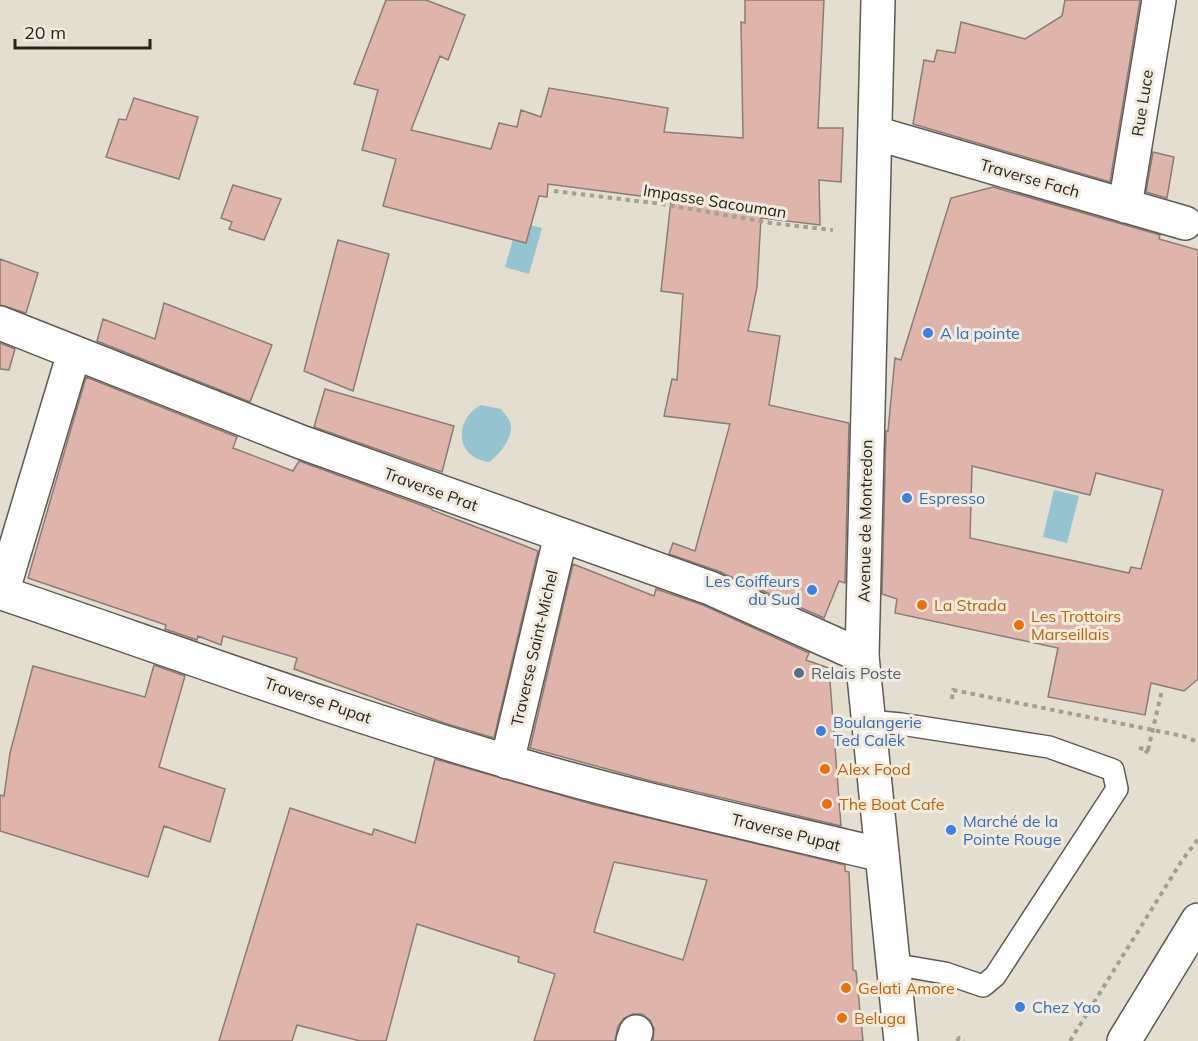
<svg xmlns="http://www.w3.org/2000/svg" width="1198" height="1041" font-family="Mulish,sans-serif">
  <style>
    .water { fill: #95c4d0 }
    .building { fill: #dfb4aa; stroke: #8a7c78; stroke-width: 1.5; fill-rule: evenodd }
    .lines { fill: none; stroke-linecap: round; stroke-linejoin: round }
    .service-casing { stroke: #605b50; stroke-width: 24 }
    .minor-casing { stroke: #605b50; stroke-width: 36 }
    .tertiary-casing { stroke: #605b50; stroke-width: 36 }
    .path { stroke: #a39f94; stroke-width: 4; stroke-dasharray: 4.5 4.5; stroke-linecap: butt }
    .service { stroke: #fff; stroke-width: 21 }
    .minor { stroke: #fff; stroke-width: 33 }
    .tertiary { stroke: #fff; stroke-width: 33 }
    .path-bridge { stroke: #a39f94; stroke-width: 4; stroke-dasharray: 4.5 4.5; stroke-linecap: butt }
    .shop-dot { fill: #3f7fe0; stroke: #f1ebde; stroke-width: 2 }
    .food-dot { fill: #e8710a; stroke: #f1ebde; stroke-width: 2 }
    .service-dot { fill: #5c6f8a; stroke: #f1ebde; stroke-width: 2 }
    .labels { text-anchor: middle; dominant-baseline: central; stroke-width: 6; stroke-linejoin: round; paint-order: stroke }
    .street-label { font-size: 16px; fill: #26241f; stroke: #f1ebde }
    .shop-label { font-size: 16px; fill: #366cbe; stroke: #f1ebde; text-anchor: start }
    .food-label { font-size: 16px; fill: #c56008; stroke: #f1ebde; text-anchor: start }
    .service-label { font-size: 16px; fill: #4e5e75; stroke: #f1ebde; text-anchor: start }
  </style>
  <rect width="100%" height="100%" fill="#e4ded1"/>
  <!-- water -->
  <path class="water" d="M518 222 542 228 529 274 505 267Z
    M481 405 501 409C505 414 510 419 511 426 512 439 499 455 489 462 453 457 455 418 481 405Z
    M1054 490 1079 496 1067 543 1043 537Z"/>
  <!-- building -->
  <path class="building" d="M386 0H426L465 15 448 60 440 56 411 130 491 149 499 123 517 127 521 110 541 117 549 88 668 108 664 132 743 138 741 22 745 23V0H824L818 128H843L841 182 819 180 820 225 761 218 757 287 748 331 780 336 769 405 849 423 845 583 839 581 824 618 718 571 669 554 673 543 695 551 730 424 664 416 672 379 677 380 683 294 661 291 671 200 548 184 547 197 539 196 526 243 383 206 396 159 362 150 378 90 354 84Z
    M1065 0H1140L1110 182 913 124 924 60 934 62 937 50 955 53 961 22 1025 39 1062 16Z
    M134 98 198 117 179 179 106 157 119 119 126 120Z
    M1153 152 1174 157 1167 198 1146 192Z
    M233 185 281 199 264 240 229 229 232 222 221 218Z
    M993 187 1160 235 1159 239 1198 250V679L1184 691 1151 683 1145 715 1048 697 1058 648 895 613 897 599 882 594 886 431H888L895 358 901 360 951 198ZM972 466 1090 495 1096 473 1163 490 1141 569 1131 567 1129 573 970 538Z
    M338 240 389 254 353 391 304 371Z
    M0 259 38 273 26 313 0 305Z
    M164 303 272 345 250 402 97 341 103 319 155 339Z
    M0 343 15 349 9 370 0 369Z
    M86 377 237 437 233 448 293 471 299 461 432 509V510L538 551 494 738 444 723 294 669 297 658 223 636 221 645 198 636 197 640 165 629 166 625 28 578Z
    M325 389 454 426 442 472 314 427Z
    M573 564 654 596 656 589 703 605 809 653 806 660 829 668 841 826 651 781 530 748Z
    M154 665 185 676 159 767 225 789 210 842 164 826 148 877 0 831V795L4 796 10 753 33 666 145 697Z
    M435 759 595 805 845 865V871L849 872 853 970 856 971 863 1041H653L654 1029 650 1020 642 1014H633L624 1018 618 1026 615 1041H534L555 974 518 962 519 957 417 924 386 1041H360L297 1025 292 1041H219L290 808 372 835 374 829 415 843ZM614 862 707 880 683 960 594 932Z"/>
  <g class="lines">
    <defs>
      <path id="service" d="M868 721 901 724 1049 747 1113 770 1117 789 995 976 983 986 945 973 892 964"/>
      <path id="minor" d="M875 133 1185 223
        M1125 206 1159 0
        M0 323 301 442 710 588 862 656
        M74 353 2 593C170 650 336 711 506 761 630 798 757 825 882 855
        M507 762 561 535
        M633 1041 636 1032"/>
      <path id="tertiary" d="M878 0 862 656 901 1041
        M1124 1041 1198 920"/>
    </defs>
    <!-- service casing -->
    <use href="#service" class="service-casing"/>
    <!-- minor casing -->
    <use href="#minor" class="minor-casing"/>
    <!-- tertiary casing -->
    <use href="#tertiary" class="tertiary-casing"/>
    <!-- path -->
    <path class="path" d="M554 191 662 204 771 223 833 230
      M952 699 953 690 1183 736 1198 742
      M1139 748 1148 750 1143 756
      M957 1041 959 1038 964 1041
      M1070 1041 1181 862 1198 839"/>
    <!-- service -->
    <use href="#service" class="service"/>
    <!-- minor -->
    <use href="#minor" class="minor"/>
    <!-- tertiary -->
    <use href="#tertiary" class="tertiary"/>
    <!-- path-bridge -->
    <path class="path-bridge" d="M1148 750 1162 690"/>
  </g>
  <!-- markers -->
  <g class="shop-dot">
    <circle cx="928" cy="333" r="6"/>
    <circle cx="907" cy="498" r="6"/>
    <circle cx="812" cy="590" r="6"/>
    <circle cx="821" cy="731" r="6"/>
    <circle cx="951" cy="830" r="6"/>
    <circle cx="1020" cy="1007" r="6"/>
  </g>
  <g class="food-dot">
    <circle cx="922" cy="605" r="6"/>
    <circle cx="1019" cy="625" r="6"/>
    <circle cx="825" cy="769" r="6"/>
    <circle cx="827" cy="804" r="6"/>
    <circle cx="846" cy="988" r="6"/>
    <circle cx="842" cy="1018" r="6"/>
  </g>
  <circle class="service-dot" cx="799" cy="673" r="6"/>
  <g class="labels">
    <!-- street labels -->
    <g class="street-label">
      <text transform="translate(1142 103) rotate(-81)">Rue Luce</text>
      <text transform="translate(1030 178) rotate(16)">Traverse Fach</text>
      <text transform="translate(715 201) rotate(9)">Impasse Sacouman</text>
      <text transform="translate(431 489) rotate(20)">Traverse Prat</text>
      <text transform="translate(865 521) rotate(-89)">Avenue de Montredon</text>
      <text transform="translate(534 648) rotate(-77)">Traverse Saint-Michel</text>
      <text transform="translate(318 700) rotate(19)">Traverse Pupat</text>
      <text transform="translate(786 832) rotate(14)">Traverse Pupat</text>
    </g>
    <!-- shop labels -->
    <g class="shop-label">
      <text x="940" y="333">A la pointe</text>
      <text x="919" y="498">Espresso</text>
      <text x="800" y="581" text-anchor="end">Les Coiffeurs<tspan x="800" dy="18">du Sud</tspan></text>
      <text x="833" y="722">Boulangerie<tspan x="833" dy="18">Ted Calek</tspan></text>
      <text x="963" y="821">Marché de la<tspan x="963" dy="18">Pointe Rouge</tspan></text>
      <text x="1032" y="1007">Chez Yao</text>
    </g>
    <!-- food labels -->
    <g class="food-label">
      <text x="934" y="605">La Strada</text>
      <text x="1031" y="616">Les Trottoirs<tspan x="1031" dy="18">Marseillais</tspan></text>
      <text x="837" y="769">Alex Food</text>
      <text x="839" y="804">The Boat Cafe</text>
      <text x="858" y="988">Gelati Amore</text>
      <text x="854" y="1018">Beluga</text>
    </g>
    <!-- service labels -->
    <g class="service-label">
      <text x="811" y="673">Relais Poste</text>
    </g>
  </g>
  <!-- scale -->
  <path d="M15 39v9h135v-9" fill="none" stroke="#26241f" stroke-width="3"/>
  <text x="24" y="39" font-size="18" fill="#26241f" stroke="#f1ebde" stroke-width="4.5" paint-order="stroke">20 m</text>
</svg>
